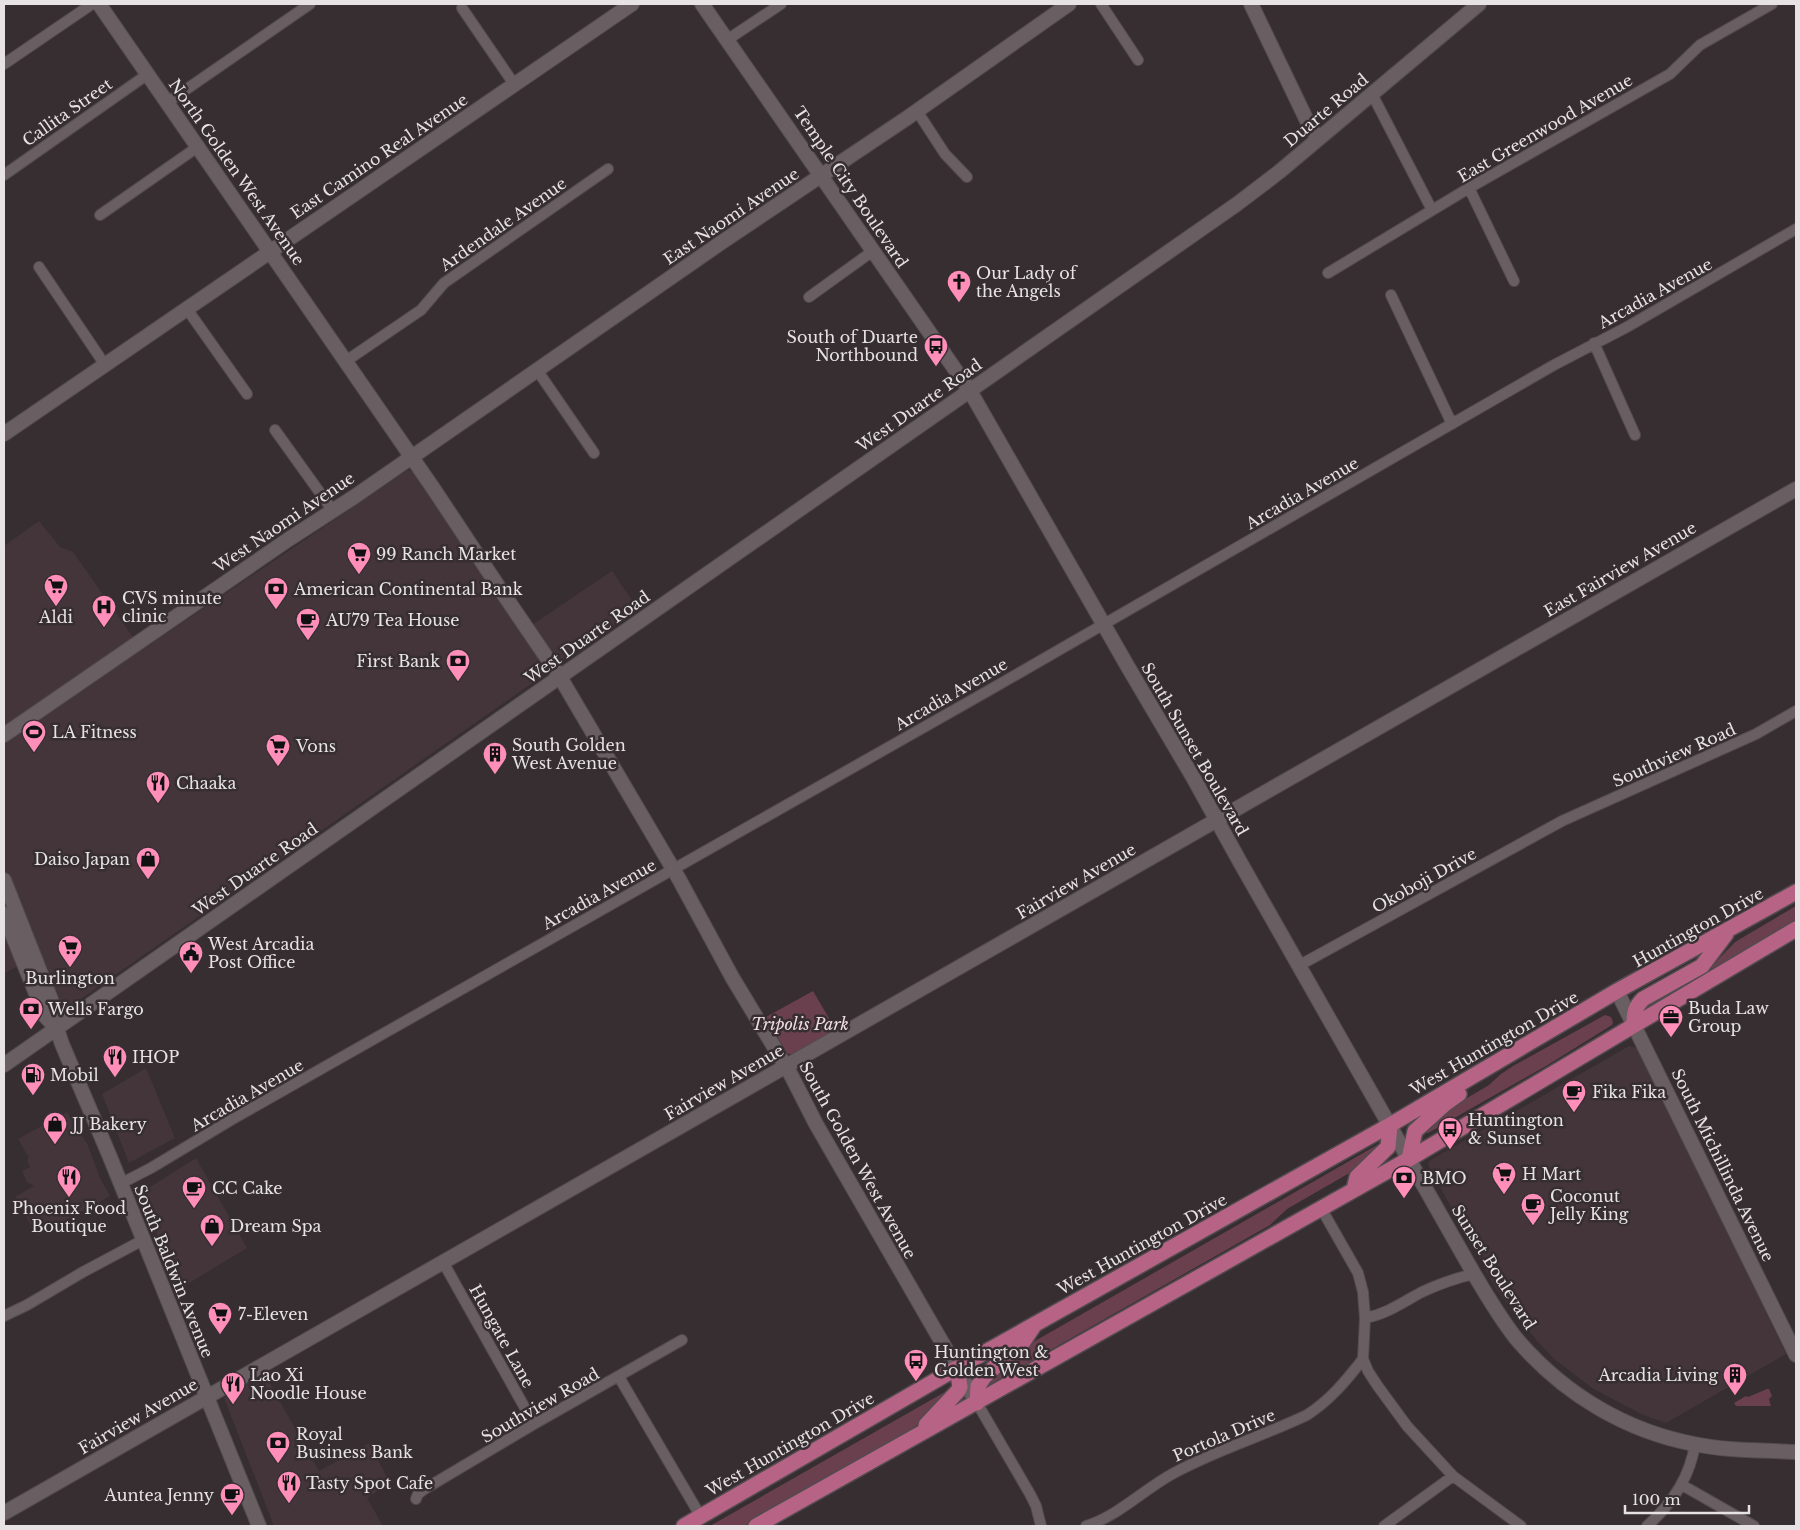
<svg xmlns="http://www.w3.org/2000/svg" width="1800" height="1530" font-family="'Libre Baskerville',serif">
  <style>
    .built { fill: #44353a }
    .green { fill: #6a404f }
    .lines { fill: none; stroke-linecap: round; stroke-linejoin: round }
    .street-casing { stroke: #524b4e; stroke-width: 12 }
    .secondary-casing { stroke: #524b4e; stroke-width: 16 }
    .primary-casing { stroke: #524b4e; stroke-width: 18 }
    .street { stroke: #695f62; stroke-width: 10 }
    .secondary { stroke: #695f62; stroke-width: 14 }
    .primary { stroke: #b66385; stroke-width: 15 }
    .labels { text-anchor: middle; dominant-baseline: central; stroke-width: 5; stroke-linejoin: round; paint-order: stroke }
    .street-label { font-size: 16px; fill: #e7e2e4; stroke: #362e31 }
    .poi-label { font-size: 16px; fill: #e7e2e4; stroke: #362e31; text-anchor: start }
    .park-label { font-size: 16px; font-style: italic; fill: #f1dce3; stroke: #362e31 }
  </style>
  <rect width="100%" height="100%" fill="#362e31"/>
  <!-- built -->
  <path class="built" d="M408 470 414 472 523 631 612 571 638 609 68 1008 64 1010 61 1007 59 997 42 955 4 973V546L39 521 60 547 73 552 142 650Z
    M1629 1046 1637 1048 1650 1071 1786 1354 1666 1423 1643 1415 1592 1388 1554 1359 1540 1344 1527 1329 1496 1289 1428 1165 1429 1161Z
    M146 1068 175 1138 129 1163 102 1094Z
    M67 1112 78 1131 87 1143 100 1178 110 1196 37 1236 15 1197 34 1186 27 1182 22 1171 30 1167 27 1160 29 1158 18 1139Z
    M196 1158 247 1248 181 1288 139 1194Z
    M264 1373 319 1471 369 1443 390 1483 367 1498 383 1526H274L224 1398Z"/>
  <!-- green -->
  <path class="green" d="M1796 906V921L1712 969 1711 967 1735 942Z
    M813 991 836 1030 792 1055 787 1053 766 1017Z
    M1605 1015 1611 1017 1613 1022 1612 1025 1546 1066 1428 1133 1423 1131 1435 1117 1489 1085 1501 1074 1513 1066Z
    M1379 1144 1381 1145 1365 1164 1287 1209 1270 1225 987 1386 985 1382 1024 1349 1035 1341Z
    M952 1388 933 1413 905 1434 744 1526H710Z
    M1767 1389H1769L1772 1396 1769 1399 1771 1406H1736L1734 1403 1746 1396 1748 1397Z"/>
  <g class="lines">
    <defs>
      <path id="street" d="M1101 4 1138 60
        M462 8 514 84
        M727 40 781 4
        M4 64 92 4
        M1372 94 1432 210
        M168 102 310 4
        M917 111 945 154 967 177
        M4 175 148 74
        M1469 188 1514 281
        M100 215 199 146
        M39 267 105 365
        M1328 273 1469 188 1670 74 1700 45 1772 4
        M1391 295 1452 424
        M809 297 873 251
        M187 309 247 394
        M1594 343 1635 435
        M346 361 421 310 444 283 608 169
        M537 370 594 453
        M275 430 333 511
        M1300 965 1562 821 1756 734 1796 711
        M120 1184 151 1168 231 1120 986 692 1554 365 1627 327 1796 229
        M1321 1208 1358 1273 1363 1292 1365 1318 1363 1359 1368 1371 1377 1385 1407 1426 1453 1476 1521 1526
        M443 1262 534 1424
        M4 1316 27 1305 83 1272 143 1240
        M1365 1318C1387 1314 1403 1302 1422 1292 1439 1284 1456 1278 1474 1274
        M619 1377 701 1517
        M977 1403 1030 1494 1036 1506 1041 1526
        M1682 1485 1754 1526
        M416 1499 418 1494 423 1490 534 1424 682 1340
        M1086 1526C1120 1515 1144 1489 1174 1473 1216 1450 1263 1436 1307 1415 1330 1400 1346 1381 1363 1359
        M1384 1526 1453 1476
        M1647 1526C1672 1504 1690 1477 1695 1444"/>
      <path id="secondary" d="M99 4 433 488 500 589 560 677 679 879 732 977 791 1075 816 1124 977 1403
        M702 4 970 391 1128 667 1194 779 1240 862 1474 1274C1488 1297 1502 1322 1520 1343 1566 1395 1626 1431 1694 1444 1727 1451 1762 1450 1796 1452
        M1251 4 1310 127 1318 138
        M4 434 632 4
        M4 735 289 539 354 497 722 242 907 118 1069 4
        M4 880 56 1012 57 1029 62 1044 110 1157 259 1526
        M4 914 45 1016 57 1029
        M1617 991 1796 1355
        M4 1065 1237 204 1279 172 1479 4
        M4 1513 1796 489"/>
      <path id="primary" d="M1634 1024C1634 1013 1635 1007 1643 999L1702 966 1726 934
        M1409 1159 1415 1131 1445 1104 1459 1094
        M1354 1189 1357 1177 1388 1147 1390 1125
        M977 1403 978 1386 984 1377 999 1363 1019 1348 1033 1327
        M926 1425 958 1391 960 1387 957 1368
        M684 1526 957 1368 1390 1125 1617 991 1796 892
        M756 1526 1409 1159 1796 929"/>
    </defs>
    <!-- street casing -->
    <use href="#street" class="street-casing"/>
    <!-- secondary casing -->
    <use href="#secondary" class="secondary-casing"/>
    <!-- primary casing -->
    <use href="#primary" class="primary-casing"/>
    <!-- street -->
    <use href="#street" class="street"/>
    <!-- secondary -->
    <use href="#secondary" class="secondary"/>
    <!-- primary -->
    <use href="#primary" class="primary"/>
  </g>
  <!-- icons -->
  <defs>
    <symbol id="church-pin" viewBox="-11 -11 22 30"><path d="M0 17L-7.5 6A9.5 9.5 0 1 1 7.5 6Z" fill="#ff8eb9" stroke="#362e31"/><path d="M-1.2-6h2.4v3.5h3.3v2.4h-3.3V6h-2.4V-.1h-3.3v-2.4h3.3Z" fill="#111"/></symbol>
    <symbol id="bus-pin" viewBox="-11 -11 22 30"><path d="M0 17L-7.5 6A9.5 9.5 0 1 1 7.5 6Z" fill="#ff8eb9" stroke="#362e31"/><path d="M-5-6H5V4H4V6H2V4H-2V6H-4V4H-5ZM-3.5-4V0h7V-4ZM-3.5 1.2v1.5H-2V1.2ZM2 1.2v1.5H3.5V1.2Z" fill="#111"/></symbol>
    <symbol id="supermarket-pin" viewBox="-11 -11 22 30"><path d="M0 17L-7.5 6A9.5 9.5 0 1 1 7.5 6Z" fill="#ff8eb9" stroke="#362e31"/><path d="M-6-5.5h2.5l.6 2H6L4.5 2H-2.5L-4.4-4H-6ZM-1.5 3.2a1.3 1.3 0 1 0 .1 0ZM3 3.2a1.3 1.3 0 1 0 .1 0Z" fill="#111"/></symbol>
    <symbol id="bank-pin" viewBox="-11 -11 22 30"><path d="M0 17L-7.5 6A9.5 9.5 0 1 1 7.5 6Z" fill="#ff8eb9" stroke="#362e31"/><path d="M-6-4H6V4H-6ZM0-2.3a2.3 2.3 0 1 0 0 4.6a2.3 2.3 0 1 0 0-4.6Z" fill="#111"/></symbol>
    <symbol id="hospital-pin" viewBox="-11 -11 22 30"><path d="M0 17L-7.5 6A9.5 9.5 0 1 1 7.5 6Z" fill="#ff8eb9" stroke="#362e31"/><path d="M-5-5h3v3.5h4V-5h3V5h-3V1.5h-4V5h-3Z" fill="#111"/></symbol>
    <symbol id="cafe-pin" viewBox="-11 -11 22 30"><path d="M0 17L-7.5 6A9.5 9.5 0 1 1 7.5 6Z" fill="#ff8eb9" stroke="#362e31"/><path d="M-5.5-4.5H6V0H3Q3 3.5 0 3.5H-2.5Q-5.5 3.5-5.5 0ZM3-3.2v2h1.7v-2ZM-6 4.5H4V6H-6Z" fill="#111"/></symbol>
    <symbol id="stadium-pin" viewBox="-11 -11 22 30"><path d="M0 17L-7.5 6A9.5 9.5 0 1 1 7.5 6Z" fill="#ff8eb9" stroke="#362e31"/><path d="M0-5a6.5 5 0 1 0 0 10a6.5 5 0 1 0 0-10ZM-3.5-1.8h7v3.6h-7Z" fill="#111"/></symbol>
    <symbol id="building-pin" viewBox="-11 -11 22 30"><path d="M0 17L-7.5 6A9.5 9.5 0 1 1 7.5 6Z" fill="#ff8eb9" stroke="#362e31"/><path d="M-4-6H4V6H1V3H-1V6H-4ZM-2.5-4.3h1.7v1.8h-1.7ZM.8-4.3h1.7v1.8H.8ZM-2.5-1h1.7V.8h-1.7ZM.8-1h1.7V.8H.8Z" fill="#111"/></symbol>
    <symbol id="restaurant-pin" viewBox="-11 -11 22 30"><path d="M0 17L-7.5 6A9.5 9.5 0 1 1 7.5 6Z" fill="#ff8eb9" stroke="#362e31"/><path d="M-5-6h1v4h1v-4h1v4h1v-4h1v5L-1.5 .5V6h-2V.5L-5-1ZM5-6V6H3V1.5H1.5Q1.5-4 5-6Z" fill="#111"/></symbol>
    <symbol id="shop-pin" viewBox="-11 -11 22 30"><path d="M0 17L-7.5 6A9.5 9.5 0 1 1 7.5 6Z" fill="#ff8eb9" stroke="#362e31"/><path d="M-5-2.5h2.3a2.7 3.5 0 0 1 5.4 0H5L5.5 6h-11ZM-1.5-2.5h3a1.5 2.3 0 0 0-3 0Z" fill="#111"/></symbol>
    <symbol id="civic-pin" viewBox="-11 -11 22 30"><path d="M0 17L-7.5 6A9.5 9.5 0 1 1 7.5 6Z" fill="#ff8eb9" stroke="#362e31"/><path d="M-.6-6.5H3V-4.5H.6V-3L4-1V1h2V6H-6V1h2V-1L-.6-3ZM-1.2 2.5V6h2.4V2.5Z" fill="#111"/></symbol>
    <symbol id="office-pin" viewBox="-11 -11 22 30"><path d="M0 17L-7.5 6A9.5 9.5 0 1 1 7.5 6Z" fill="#ff8eb9" stroke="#362e31"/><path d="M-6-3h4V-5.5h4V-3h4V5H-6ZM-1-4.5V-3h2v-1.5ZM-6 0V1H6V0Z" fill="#111"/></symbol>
    <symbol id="fuel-pin" viewBox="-11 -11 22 30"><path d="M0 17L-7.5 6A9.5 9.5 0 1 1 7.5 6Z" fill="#ff8eb9" stroke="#362e31"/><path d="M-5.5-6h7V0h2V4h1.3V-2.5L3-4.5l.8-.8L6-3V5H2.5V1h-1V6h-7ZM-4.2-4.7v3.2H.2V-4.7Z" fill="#111"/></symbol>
  </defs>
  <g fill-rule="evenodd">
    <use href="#church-pin" x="945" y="268" width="28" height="38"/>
    <use href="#bus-pin" x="922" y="332" width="28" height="38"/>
    <use href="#supermarket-pin" x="345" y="540" width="28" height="38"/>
    <use href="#supermarket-pin" x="42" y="572" width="28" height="38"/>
    <use href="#bank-pin" x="262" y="575" width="28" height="38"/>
    <use href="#hospital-pin" x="90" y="593" width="28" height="38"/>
    <use href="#cafe-pin" x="294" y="606" width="28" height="38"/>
    <use href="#bank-pin" x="444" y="647" width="28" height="38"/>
    <use href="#stadium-pin" x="20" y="718" width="28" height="38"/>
    <use href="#supermarket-pin" x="264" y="732" width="28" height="38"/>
    <use href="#building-pin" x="481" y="740" width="28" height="38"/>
    <use href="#restaurant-pin" x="144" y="769" width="28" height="38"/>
    <use href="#shop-pin" x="134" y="845" width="28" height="38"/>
    <use href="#supermarket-pin" x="56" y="933" width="28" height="38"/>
    <use href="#civic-pin" x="177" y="939" width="28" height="38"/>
    <use href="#bank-pin" x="17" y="995" width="28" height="38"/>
    <use href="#office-pin" x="1657" y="1003" width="28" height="38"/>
    <use href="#restaurant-pin" x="101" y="1043" width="28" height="38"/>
    <use href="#fuel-pin" x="19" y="1061" width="28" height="38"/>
    <use href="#cafe-pin" x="1560" y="1078" width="28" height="38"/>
    <use href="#shop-pin" x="41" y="1110" width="28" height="38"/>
    <use href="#bus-pin" x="1436" y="1115" width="28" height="38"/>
    <use href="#supermarket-pin" x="1490" y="1160" width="28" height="38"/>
    <use href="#restaurant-pin" x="55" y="1163" width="28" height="38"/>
    <use href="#bank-pin" x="1390" y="1164" width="28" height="38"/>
    <use href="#cafe-pin" x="180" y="1174" width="28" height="38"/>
    <use href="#cafe-pin" x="1519" y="1191" width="28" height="38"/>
    <use href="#shop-pin" x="198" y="1212" width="28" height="38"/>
    <use href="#supermarket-pin" x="206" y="1300" width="28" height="38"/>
    <use href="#bus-pin" x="902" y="1347" width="28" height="38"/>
    <use href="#building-pin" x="1721" y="1361" width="28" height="38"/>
    <use href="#restaurant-pin" x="219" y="1370" width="28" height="38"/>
    <use href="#bank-pin" x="264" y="1429" width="28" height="38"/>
    <use href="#restaurant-pin" x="275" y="1469" width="28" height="38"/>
    <use href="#cafe-pin" x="218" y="1481" width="28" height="38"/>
  </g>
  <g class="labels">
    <!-- street labels -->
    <g class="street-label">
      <text transform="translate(1326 110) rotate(-40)">Duarte Road</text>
      <text transform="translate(67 112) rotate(-35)">Callita Street</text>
      <text transform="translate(1545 128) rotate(-30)">East Greenwood Avenue</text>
      <text transform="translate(379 156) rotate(-34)">East Camino Real Avenue</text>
      <text transform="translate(237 172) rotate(55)">North Golden West Avenue</text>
      <text transform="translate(851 187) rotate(56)">Temple City Boulevard</text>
      <text transform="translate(731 216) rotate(-34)">East Naomi Avenue</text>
      <text transform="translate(503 224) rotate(-35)">Ardendale Avenue</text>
      <text transform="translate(1655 293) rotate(-29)">Arcadia Avenue</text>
      <text transform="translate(919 405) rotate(-35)">West Duarte Road</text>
      <text transform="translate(1302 493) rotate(-30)">Arcadia Avenue</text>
      <text transform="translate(284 522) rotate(-34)">West Naomi Avenue</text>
      <text transform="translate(1620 569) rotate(-30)">East Fairview Avenue</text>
      <text transform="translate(587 637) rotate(-35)">West Duarte Road</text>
      <text transform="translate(951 694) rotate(-30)">Arcadia Avenue</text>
      <text transform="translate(1195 749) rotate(60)">South Sunset Boulevard</text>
      <text transform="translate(1674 755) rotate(-24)">Southview Road</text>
      <text transform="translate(255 869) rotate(-35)">West Duarte Road</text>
      <text transform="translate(1424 880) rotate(-29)">Okoboji Drive</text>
      <text transform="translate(1076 881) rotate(-30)">Fairview Avenue</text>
      <text transform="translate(599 894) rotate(-29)">Arcadia Avenue</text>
      <text transform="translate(1698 927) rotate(-29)">Huntington Drive</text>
      <text transform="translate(1494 1043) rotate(-30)">West Huntington Drive</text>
      <text transform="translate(724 1082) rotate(-30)">Fairview Avenue</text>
      <text transform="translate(247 1095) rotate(-30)">Arcadia Avenue</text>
      <text transform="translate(858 1160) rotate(61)">South Golden West Avenue</text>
      <text transform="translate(1723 1165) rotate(64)">South Michillinda Avenue</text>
      <text transform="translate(1142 1244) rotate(-29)">West Huntington Drive</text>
      <text transform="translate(1494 1267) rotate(58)">Sunset Boulevard</text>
      <text transform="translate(174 1271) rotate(68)">South Baldwin Avenue</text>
      <text transform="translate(502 1336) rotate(61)">Hungate Lane</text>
      <text transform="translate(540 1405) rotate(-30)">Southview Road</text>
      <text transform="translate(138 1416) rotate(-30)">Fairview Avenue</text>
      <text transform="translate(1224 1435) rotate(-23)">Portola Drive</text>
      <text transform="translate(790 1444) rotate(-30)">West Huntington Drive</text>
    </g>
    <!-- poi labels -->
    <g class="poi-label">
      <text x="976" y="273">Our Lady of<tspan x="976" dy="18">the Angels</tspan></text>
      <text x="918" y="337" text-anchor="end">South of Duarte<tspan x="918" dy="18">Northbound</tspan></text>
      <text x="376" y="554">99 Ranch Market</text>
      <text x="294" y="589">American Continental Bank</text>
      <text x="122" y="598">CVS minute<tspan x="122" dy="18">clinic</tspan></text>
      <text x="56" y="617" text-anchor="middle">Aldi</text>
      <text x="326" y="620">AU79 Tea House</text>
      <text x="440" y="661" text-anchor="end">First Bank</text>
      <text x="52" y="732">LA Fitness</text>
      <text x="512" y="745">South Golden<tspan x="512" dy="18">West Avenue</tspan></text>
      <text x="296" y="746">Vons</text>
      <text x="176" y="783">Chaaka</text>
      <text x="130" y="859" text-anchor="end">Daiso Japan</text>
      <text x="208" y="944">West Arcadia<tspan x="208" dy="18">Post Office</tspan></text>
      <text x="70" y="978" text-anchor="middle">Burlington</text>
      <text x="1688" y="1008">Buda Law<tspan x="1688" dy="18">Group</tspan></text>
      <text x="48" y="1009">Wells Fargo</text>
      <text x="132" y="1057">IHOP</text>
      <text x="50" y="1075">Mobil</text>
      <text x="1592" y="1092">Fika Fika</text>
      <text x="1468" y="1120">Huntington<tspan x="1468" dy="18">&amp; Sunset</tspan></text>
      <text x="72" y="1124">JJ Bakery</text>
      <text x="1522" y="1174">H Mart</text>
      <text x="1422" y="1178">BMO</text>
      <text x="212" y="1188">CC Cake</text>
      <text x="1550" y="1196">Coconut<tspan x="1550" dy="18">Jelly King</tspan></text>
      <text x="69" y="1208" text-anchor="middle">Phoenix Food<tspan x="69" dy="18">Boutique</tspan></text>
      <text x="230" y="1226">Dream Spa</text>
      <text x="238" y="1314">7-Eleven</text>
      <text x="934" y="1352">Huntington &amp;<tspan x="934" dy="18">Golden West</tspan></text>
      <text x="250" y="1375">Lao Xi<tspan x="250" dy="18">Noodle House</tspan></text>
      <text x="1718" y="1375" text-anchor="end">Arcadia Living</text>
      <text x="296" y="1434">Royal<tspan x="296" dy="18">Business Bank</tspan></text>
      <text x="306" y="1483">Tasty Spot Cafe</text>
      <text x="214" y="1495" text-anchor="end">Auntea Jenny</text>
    </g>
    <!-- park labels -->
    <g class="park-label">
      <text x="800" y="1024">Tripolis Park</text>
    </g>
  </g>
  <!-- border -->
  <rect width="1800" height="1530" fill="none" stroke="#e7e2e4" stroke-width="10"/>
  <!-- scale -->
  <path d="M1625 1505v8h124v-8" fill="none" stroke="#e7e2e4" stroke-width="2.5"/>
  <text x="1632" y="1505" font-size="15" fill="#e7e2e4" stroke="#362e31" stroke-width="4" paint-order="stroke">100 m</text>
</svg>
